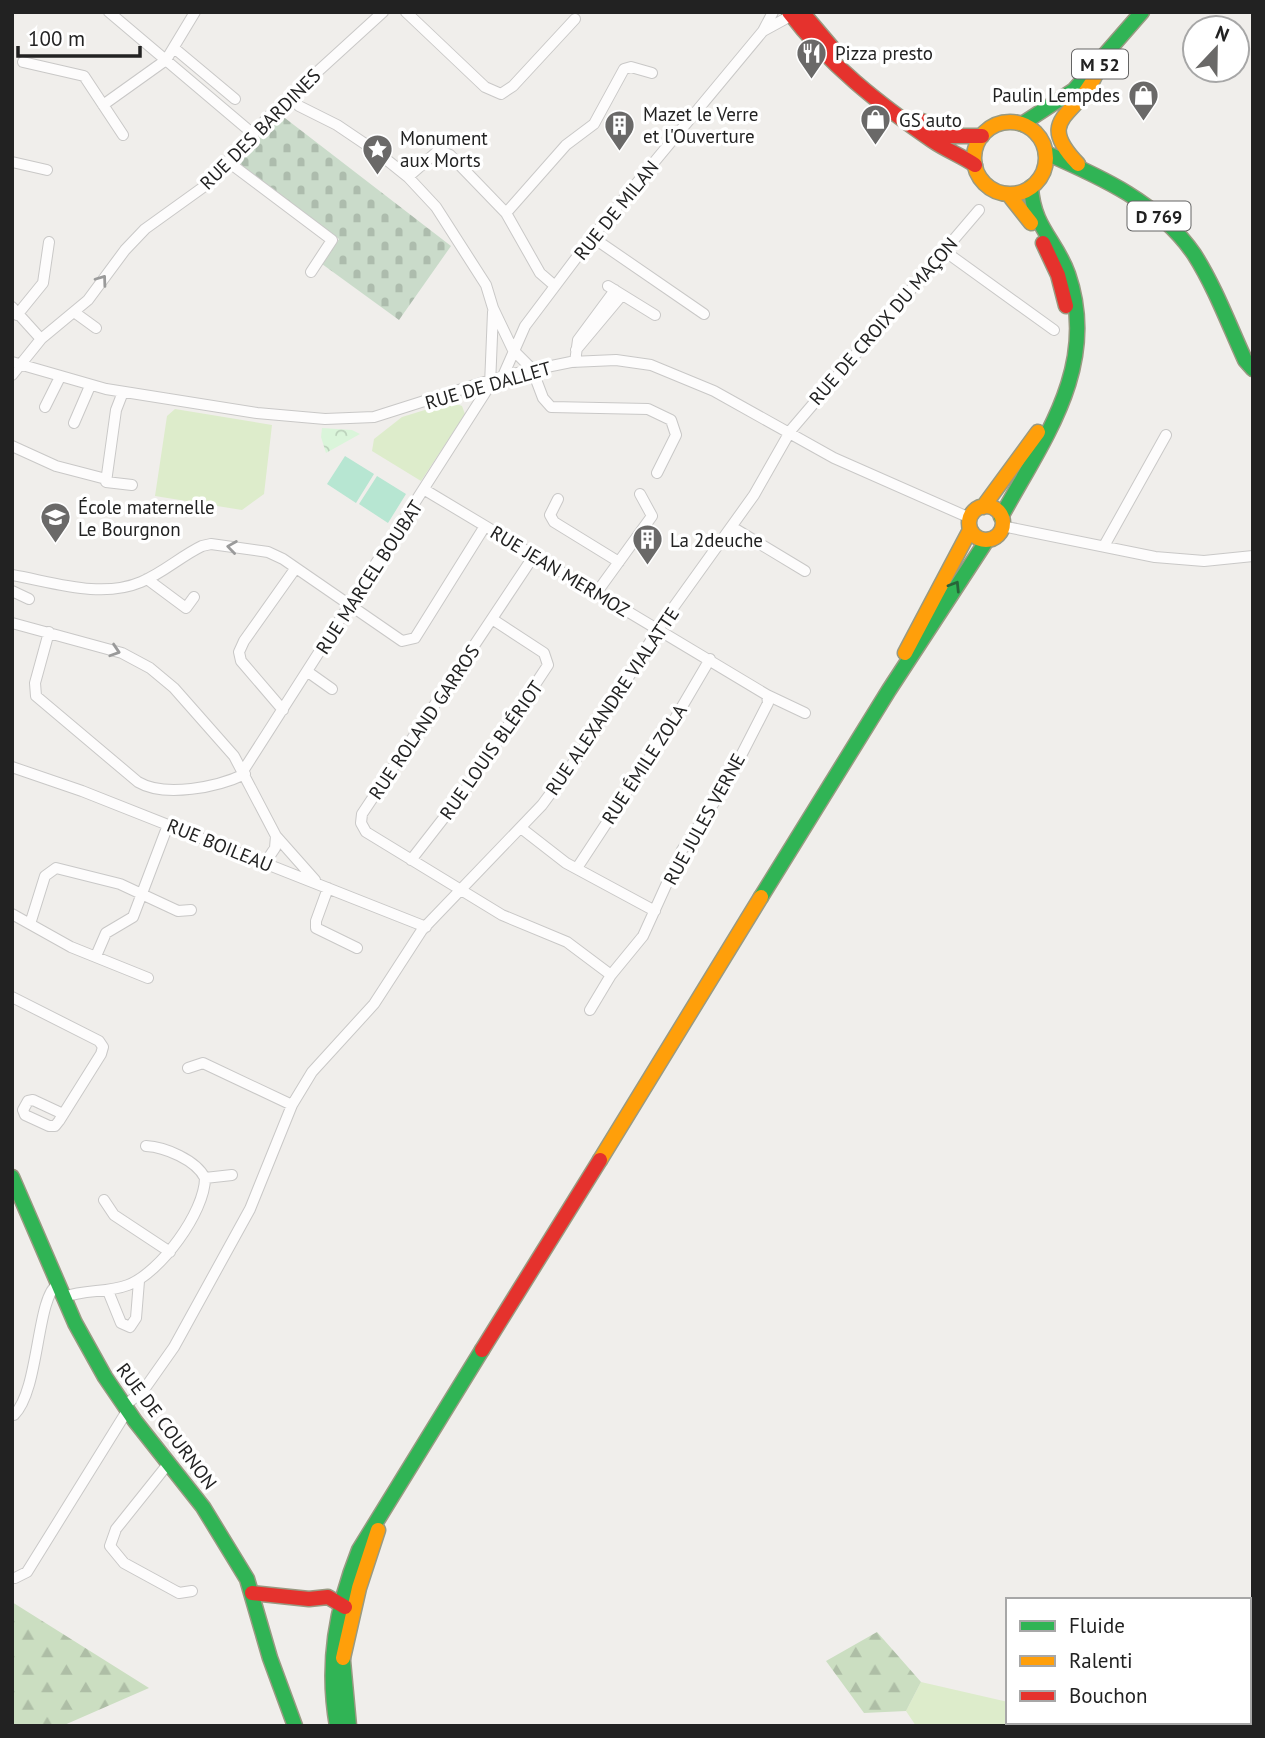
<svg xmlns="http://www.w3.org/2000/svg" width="1265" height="1738" font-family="'PT Sans',sans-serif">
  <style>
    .grass { fill: #ddeccb }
    .forest { fill: url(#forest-firs) }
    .cemetery { fill: url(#cemetery-stones) }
    .park { fill: url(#park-crowns) }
    .pitch { fill: #b7e6d2 }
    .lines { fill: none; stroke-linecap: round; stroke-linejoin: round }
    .street-casing { stroke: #c9c8c7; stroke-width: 12 }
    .fast-casing { stroke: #999a82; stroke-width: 17 }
    .slow-casing { stroke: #999a82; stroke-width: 17 }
    .jam-casing { stroke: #999a82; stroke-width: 17 }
    .street { stroke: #fdfcfc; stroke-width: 10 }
    .fast { stroke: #30b455; stroke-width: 14 }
    .slow { stroke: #ff9f0a; stroke-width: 14 }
    .jam { stroke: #e5322d; stroke-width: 14 }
    .oneway { stroke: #9a9a9a }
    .oneway2 { stroke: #286439 }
    .labels { text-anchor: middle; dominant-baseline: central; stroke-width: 7; stroke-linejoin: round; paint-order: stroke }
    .shield { fill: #fff; stroke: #646464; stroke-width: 2 }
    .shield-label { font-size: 18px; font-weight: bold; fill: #222 }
    .poi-label { font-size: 19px; fill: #222; stroke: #fff; text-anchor: start }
    .street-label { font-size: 19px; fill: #222; stroke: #fff }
  </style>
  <defs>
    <pattern id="forest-firs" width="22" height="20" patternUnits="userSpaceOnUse" patternTransform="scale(1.75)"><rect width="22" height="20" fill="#cbdec1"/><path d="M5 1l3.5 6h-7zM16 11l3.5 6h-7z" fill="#aebea6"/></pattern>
    <pattern id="cemetery-stones" width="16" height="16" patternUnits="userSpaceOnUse" patternTransform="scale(1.75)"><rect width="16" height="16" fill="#cadbca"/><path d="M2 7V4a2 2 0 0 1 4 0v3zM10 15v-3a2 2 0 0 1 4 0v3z" fill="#adbcad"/></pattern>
    <pattern id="park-crowns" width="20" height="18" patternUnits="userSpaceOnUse" patternTransform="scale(1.75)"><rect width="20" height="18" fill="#daf5da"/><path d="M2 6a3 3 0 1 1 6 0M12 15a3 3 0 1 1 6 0" fill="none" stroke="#bbd2bb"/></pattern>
  </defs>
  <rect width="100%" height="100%" fill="#f0eeeb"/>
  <!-- grass -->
  <path class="grass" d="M451 402 462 406 465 414 421 481 372 451 374 439 402 417Z
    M175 409 272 425 264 494 242 510 155 496 167 416Z
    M921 1682 1008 1702V1722H1106L1108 1726H916L906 1711Z"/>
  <!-- forest -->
  <path class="forest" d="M12 1602 149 1688 62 1726H12Z
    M877 1632 921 1682 906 1711 864 1713 826 1661Z"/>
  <!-- cemetery -->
  <path class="cemetery" d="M281 115 451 246 399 320 322 264 339 239 236 161Z"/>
  <!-- park -->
  <path class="park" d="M322 428 352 430 360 434 326 453 321 437Z"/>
  <!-- pitch -->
  <path class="pitch" d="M345 456 374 474 356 503 327 484Z
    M377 476 406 494 388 523 359 504Z"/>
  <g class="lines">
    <defs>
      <path id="street" d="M109 12 252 133
        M406 12 485 87 501 94 513 86 575 19
        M763 31 796 13
        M174 48 235 99
        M23 62 84 76 123 135
        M289 96 299 106 337 125 377 152 408 177 436 207 486 285 493 308 513 350 532 369 543 398 551 407 648 409 671 420 676 435 657 473
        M103 105 166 60 195 12
        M227 161 332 240 311 272
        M12 162 47 170
        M408 177 439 150 450 155 506 213 540 273 555 286
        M506 213 566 145 594 124 624 69 631 67 652 73
        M592 237 704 314
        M943 250 1054 330
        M608 286 655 315
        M12 307 41 339
        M74 312 96 328
        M17 315 43 283 49 242
        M576 350 622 295
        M12 362 106 389 257 413 325 419 374 417 503 376 571 362 616 360 651 365 714 391 834 458 970 518
        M575 362 578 340 615 290
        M12 375 41 339 88 300 125 250 145 229 209 183 270 115 383 12
        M503 376 525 326 592 237 763 31 773 12
        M123 392 116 410 106 482 132 485
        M45 407 60 377
        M74 423 90 386
        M12 446 56 466 106 479
        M425 490 767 695 805 713
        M558 499 550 515 554 522 619 562
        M1002 526 1155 557 1204 561 1253 556
        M732 527 805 571
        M1104 546 1166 435
        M535 554 362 814 361 823 366 832 502 915 567 942 611 975
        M12 575C53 582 101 599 141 582 163 573 181 556 202 546L211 544 268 552 283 559 402 641 415 638 485 526
        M147 579 186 608 194 597
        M12 591 29 599
        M597 592 652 516 640 494
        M12 623 122 653 150 668 174 688 234 756 276 836 315 880
        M49 632 35 683 36 696 138 782C165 798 218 787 245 774
        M308 672 332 689
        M283 710 241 661 239 652 244 641 295 569
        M12 767 82 791 426 927
        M243 771 490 385 493 312
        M521 828 566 863 655 911
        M411 860 464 792 548 665 544 653 492 619
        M265 863 275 848 276 836
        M577 868 673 722 710 659
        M328 888 316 921V928L357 948
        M12 914 71 947 148 978
        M30 924 45 876 56 868 120 884 178 911 191 910
        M96 956 106 933 133 917 168 825
        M12 997 99 1041 103 1047 101 1054 59 1121 55 1126H49L25 1115 23 1110 28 1101 33 1100 63 1114
        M590 1010 611 975 643 936 682 850 726 785 768 703 767 695
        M188 1068 203 1063 292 1105
        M205 1178 232 1175
        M104 1200 114 1215 170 1252
        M108 1291 121 1323 130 1327 136 1318 139 1281
        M64 1297C86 1289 107 1293 128 1285 160 1273 205 1212 205 1178 196 1160 165 1147 146 1146
        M124 1406 143 1391 174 1347 250 1209 292 1105 312 1072 374 1004 422 930 542 805 587 744 660 626 754 495 791 430 979 210
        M14 1415C40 1389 36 1297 58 1284
        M168 1464 116 1529 110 1546 124 1563 179 1593 192 1591
        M15 1578 27 1572 127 1411"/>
      <path id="fast" d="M1022 124 1074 90 1142 12
        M1046 153C1101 177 1159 203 1194 254 1215 287 1229 325 1245 360L1253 369
        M1001 517C1043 440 1100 366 1068 274 1056 240 1033 227 1031 187
        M761 897 889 690 987 540
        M12 1177 75 1323 105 1377 135 1421 203 1507 247 1579 270 1658 295 1726
        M342 1650 349 1726
        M337 1726C326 1664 336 1608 359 1550L482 1350"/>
      <path id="slow" d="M974 158a36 36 0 1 1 72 0a36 36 0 1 1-72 0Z
        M1078 164C1033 117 1078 117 1096 74
        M1008 194 1031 223
        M969 523a17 17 0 1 1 34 0a17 17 0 1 1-34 0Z
        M983 507 1038 432
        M905 653 970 530
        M600 1160 761 897
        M343 1658 359 1588 378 1530"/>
      <path id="jam" d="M789 12C828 64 879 104 933 141 946 150 962 156 975 165
        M802 12 835 51
        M922 121 950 136H982
        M1043 243 1058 275 1066 306
        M482 1350 600 1160
        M252 1593 309 1599 328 1597 345 1607"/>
    </defs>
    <!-- street casing -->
    <use href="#street" class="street-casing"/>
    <!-- fast casing -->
    <use href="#fast" class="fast-casing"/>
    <!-- slow casing -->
    <use href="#slow" class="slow-casing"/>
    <!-- jam casing -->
    <use href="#jam" class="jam-casing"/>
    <!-- street -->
    <use href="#street" class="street"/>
    <!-- fast -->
    <use href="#fast" class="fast"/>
    <!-- slow -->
    <use href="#slow" class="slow"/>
    <!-- jam -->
    <use href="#jam" class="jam"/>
  </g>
  <!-- one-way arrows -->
  <defs><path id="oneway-chevron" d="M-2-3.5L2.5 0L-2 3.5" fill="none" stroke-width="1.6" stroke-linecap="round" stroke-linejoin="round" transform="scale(1.75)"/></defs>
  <g class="oneway">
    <use href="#oneway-chevron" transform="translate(102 280) rotate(-54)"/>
    <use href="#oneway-chevron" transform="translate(232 547) rotate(-172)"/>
    <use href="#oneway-chevron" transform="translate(115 651) rotate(18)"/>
  </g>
  <use class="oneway2" href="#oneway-chevron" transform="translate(955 586) rotate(-58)"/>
  <!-- icons -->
  <defs>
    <symbol id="restaurant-pin" viewBox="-11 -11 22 30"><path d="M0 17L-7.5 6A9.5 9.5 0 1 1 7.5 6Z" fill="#6a6968" stroke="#fff"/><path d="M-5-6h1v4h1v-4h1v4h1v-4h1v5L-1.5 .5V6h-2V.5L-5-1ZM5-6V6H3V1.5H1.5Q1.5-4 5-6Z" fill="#fff"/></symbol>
    <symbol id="shop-pin" viewBox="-11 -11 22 30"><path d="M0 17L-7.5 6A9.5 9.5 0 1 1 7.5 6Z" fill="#6a6968" stroke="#fff"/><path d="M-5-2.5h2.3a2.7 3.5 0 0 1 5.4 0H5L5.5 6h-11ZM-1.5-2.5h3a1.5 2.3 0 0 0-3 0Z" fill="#fff"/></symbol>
    <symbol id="building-pin" viewBox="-11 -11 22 30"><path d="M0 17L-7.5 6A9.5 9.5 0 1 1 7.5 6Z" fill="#6a6968" stroke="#fff"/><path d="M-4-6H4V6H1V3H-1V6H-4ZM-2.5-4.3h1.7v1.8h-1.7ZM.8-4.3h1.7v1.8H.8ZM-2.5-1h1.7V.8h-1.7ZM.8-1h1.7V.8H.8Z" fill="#fff"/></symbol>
    <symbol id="sight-pin" viewBox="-11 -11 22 30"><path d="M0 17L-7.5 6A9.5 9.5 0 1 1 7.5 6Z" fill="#6a6968" stroke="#fff"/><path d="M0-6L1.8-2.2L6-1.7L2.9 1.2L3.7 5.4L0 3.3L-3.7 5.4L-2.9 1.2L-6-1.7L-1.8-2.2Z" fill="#fff"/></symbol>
    <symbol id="school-pin" viewBox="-11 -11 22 30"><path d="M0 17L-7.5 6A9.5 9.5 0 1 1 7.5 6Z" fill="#6a6968" stroke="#fff"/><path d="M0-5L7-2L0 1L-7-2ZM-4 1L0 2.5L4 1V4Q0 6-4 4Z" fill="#fff"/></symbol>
  </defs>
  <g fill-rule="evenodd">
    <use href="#restaurant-pin" x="794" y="36" width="35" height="47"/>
    <use href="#shop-pin" x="1126" y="78" width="35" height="47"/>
    <use href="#shop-pin" x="858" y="102" width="35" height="47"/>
    <use href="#building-pin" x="602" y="108" width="35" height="47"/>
    <use href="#sight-pin" x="360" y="132" width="35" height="47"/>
    <use href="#school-pin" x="38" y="500" width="35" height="47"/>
    <use href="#building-pin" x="630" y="522" width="35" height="47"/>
  </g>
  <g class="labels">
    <!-- shield labels -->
    <g class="shield">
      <rect x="1072" y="49.5" width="56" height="29" rx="5"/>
      <rect x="1127.5" y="201.5" width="63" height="29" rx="5"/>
    </g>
    <g class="shield-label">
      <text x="1100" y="64">M 52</text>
      <text x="1159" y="216">D 769</text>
    </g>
    <!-- poi labels -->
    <g class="poi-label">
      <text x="835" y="53">Pizza presto</text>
      <text x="1120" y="95" text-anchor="end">Paulin Lempdes</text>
      <text x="643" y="114">Mazet le Verre<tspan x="643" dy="22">et l'Ouverture</tspan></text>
      <text x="899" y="120">GS auto</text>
      <text x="400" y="138">Monument<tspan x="400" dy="22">aux Morts</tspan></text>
      <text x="78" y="507">École maternelle<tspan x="78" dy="22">Le Bourgnon</tspan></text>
      <text x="670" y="540">La 2deuche</text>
    </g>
    <!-- street labels -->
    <g class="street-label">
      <text transform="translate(260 129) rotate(-45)">RUE DES BARDINES</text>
      <text transform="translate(616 210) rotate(-51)">RUE DE MILAN</text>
      <text transform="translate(883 321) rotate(-49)">RUE DE CROIX DU MAÇON</text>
      <text transform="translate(488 385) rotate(-16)">RUE DE DALLET</text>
      <text transform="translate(560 571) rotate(31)">RUE JEAN MERMOZ</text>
      <text transform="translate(369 577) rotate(-57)">RUE MARCEL BOUBAT</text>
      <text transform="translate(612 701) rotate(-56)">RUE ALEXANDRE VIALATTE</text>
      <text transform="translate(424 722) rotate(-56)">RUE ROLAND GARROS</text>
      <text transform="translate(491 750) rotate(-55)">RUE LOUIS BLÉRIOT</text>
      <text transform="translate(644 764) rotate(-57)">RUE ÉMILE ZOLA</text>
      <text transform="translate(704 819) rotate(-61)">RUE JULES VERNE</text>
      <text transform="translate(220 845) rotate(22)">RUE BOILEAU</text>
      <text transform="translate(167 1426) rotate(53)">RUE DE COURNON</text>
    </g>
  </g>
  <!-- border -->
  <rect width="1265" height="1738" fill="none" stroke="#222222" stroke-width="28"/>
  <!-- legend -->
  <rect x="1006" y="1598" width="245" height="126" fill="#ffffff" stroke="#a7a7a7" stroke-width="2"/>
  <rect x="1020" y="1621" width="35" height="10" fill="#30b455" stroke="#a7a7a7" stroke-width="2"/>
  <text x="1069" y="1633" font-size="21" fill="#222222">Fluide</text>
  <rect x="1020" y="1656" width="35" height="10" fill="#ff9f0a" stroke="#a7a7a7" stroke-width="2"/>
  <text x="1069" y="1668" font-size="21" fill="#222222">Ralenti</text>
  <rect x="1020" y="1691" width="35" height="10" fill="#e5322d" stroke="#a7a7a7" stroke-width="2"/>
  <text x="1069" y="1703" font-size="21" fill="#222222">Bouchon</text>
  <!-- north arrow -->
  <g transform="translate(1216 49) rotate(22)"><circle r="33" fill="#ffffff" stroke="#a7a7a7" stroke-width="2"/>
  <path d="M0-5L12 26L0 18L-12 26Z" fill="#6a6968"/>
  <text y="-10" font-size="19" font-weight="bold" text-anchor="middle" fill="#222222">N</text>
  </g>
  <!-- scale -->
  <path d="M18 46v10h122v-10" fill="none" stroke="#222222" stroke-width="3.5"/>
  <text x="28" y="46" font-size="21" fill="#222222" stroke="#ffffff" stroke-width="5" paint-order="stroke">100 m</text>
</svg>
